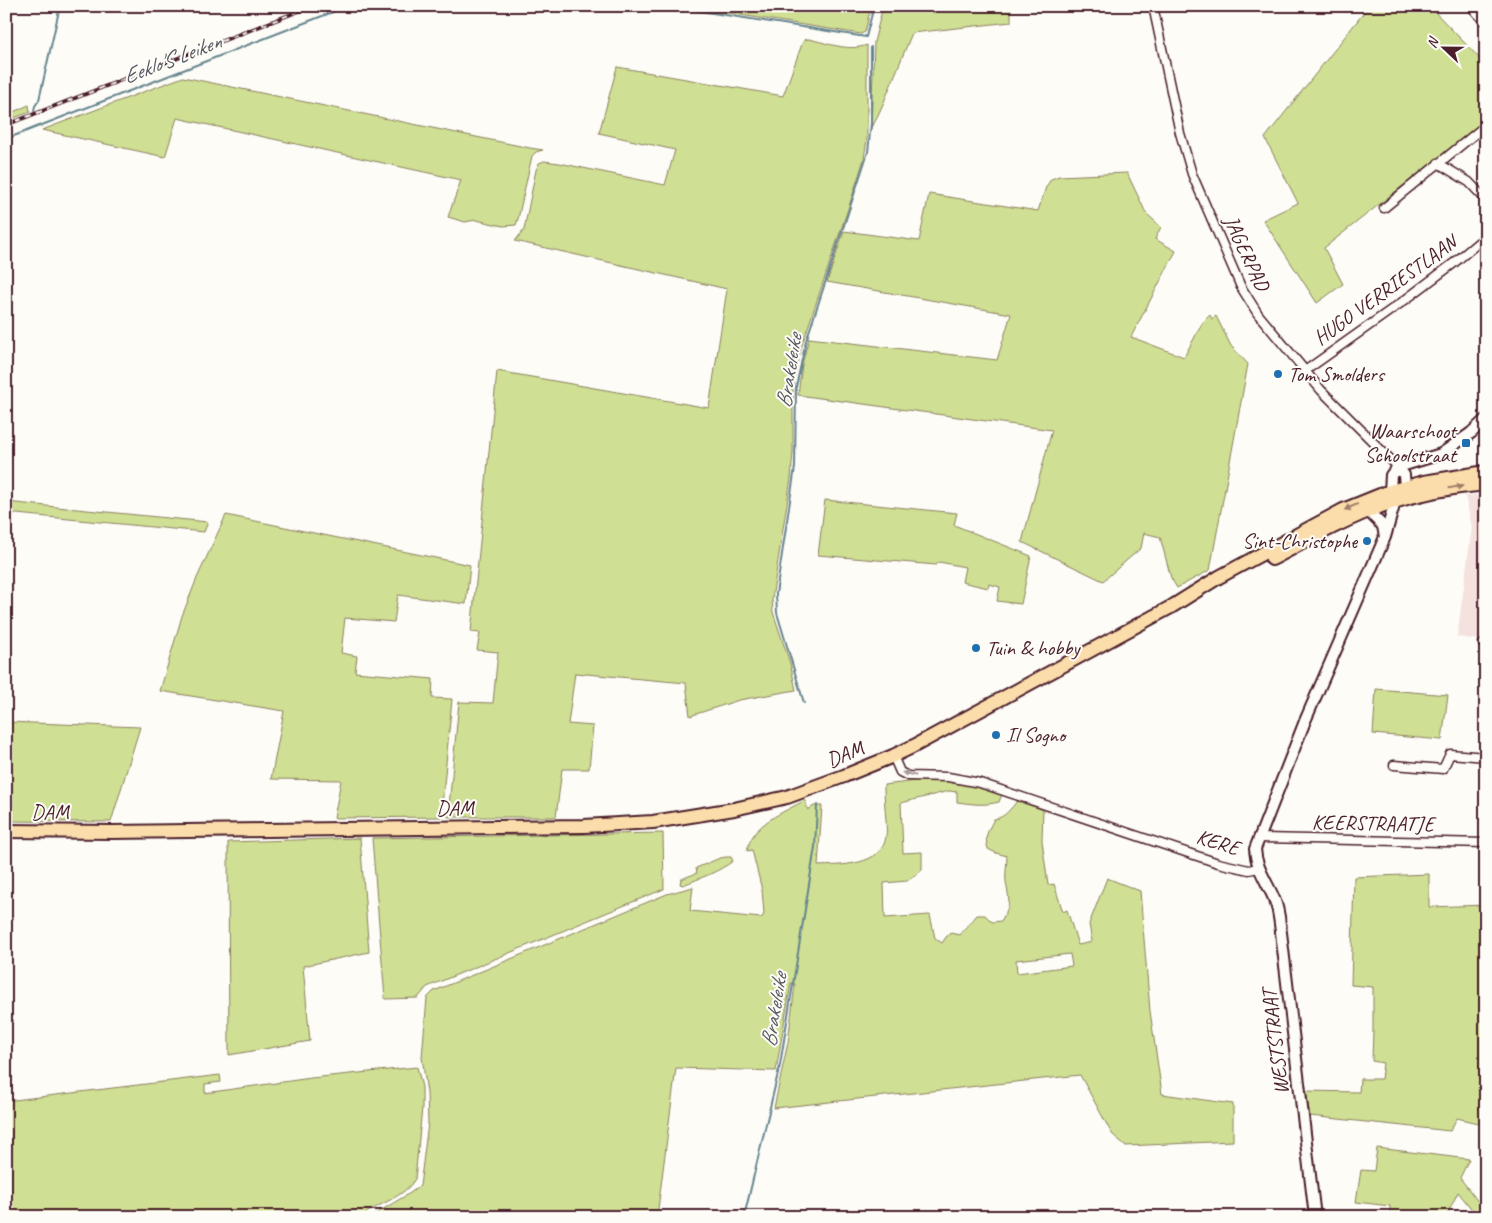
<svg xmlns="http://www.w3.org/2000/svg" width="1492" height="1223" font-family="Caveat,sans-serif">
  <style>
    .built { fill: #f5e2de }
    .green { fill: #cfdf93; stroke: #8c7f5f; fill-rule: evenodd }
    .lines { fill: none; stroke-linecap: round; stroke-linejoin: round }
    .stream { stroke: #65858d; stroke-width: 2 }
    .minor-casing { stroke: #4a1f2b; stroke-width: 11 }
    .tertiary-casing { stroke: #4a1f2b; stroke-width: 14 }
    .primary-casing { stroke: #4a1f2b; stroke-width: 16 }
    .minor { stroke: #fdfcf7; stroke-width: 8 }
    .tertiary { stroke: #fdfcf7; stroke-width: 10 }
    .primary { stroke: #fbddab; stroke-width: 12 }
    .rail-casing { stroke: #4a1f2b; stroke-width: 4 }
    .rail { stroke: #fdfcf7; stroke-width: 2; stroke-dasharray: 5.5; stroke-linecap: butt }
    .oneway { fill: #a27e6b }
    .oneway2 { fill: #ac999b }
    .poi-dot { fill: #1f6fb2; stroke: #fdfcf7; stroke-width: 2 }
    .labels { text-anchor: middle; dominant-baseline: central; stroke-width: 4; stroke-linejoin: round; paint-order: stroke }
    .street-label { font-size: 21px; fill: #4a1f2b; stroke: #fdfcf7 }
    .poi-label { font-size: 21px; fill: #4a1f2b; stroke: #fdfcf7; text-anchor: start }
    .water-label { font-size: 22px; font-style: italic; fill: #5a5a64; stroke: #fdfcf7 }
  </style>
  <rect width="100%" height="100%" fill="#fdfcf7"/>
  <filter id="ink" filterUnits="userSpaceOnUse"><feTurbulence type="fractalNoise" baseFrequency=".02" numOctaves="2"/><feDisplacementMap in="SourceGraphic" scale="10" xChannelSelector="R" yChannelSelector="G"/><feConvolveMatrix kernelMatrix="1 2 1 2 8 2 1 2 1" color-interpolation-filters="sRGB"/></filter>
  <g filter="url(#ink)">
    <!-- built -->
    <path class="built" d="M1486 494V641L1457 637 1472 527 1465 496Z"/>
    <!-- green -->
    <path class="green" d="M683 6H871L865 32 861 34Z
      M883 6H1011V22L912 33 884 102 871 130 874 42Z
      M1369 6H1429L1486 65V120L1324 248 1343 284 1317 303 1263 220 1298 203 1265 138Z
      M809 39C827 43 849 52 867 45V139L864 159 853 194 802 345 796 368 793 387V452L791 478 772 599 773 612 790 663 796 690 739 700 690 716 686 683 575 673 568 724 593 726 589 769H562L556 817H448L459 702 493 703 498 652 477 650 480 633 471 632 497 371 709 408 727 289 515 241 524 230 536 170 539 163 544 161 559 163 665 185 675 150 599 133 617 67 783 96 802 44 804 40Z
      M183 77 530 148 543 150 536 152 532 156 518 219 516 225 503 226 476 220 465 222 448 217 461 180 177 118 165 157 42 130Z
      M29 105 30 112 6 121V115Z
      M1127 173 1146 213 1161 227 1155 239 1176 251 1131 337 1184 357 1203 322 1210 315 1212 319 1216 316 1231 346 1248 364 1210 570 1177 588 1171 578 1160 537 1144 533 1141 548 1103 581 1022 542 1052 430 798 395 802 364 809 338 997 360 1011 314 827 282 844 231 919 241 929 194 1038 211 1046 187 1051 179 1059 176Z
      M825 500 957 513 954 525 1031 556 1021 604 997 601 1000 587 989 584 988 588 962 582 965 567 939 562 936 565 818 555Z
      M6 502 208 522 204 532 6 513Z
      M226 515 470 565 466 604 398 595 394 622 345 618 341 653 357 656 355 672 433 679 432 698 452 699 441 817 334 818 341 780 271 779 284 711 160 691 182 616 197 578Z
      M1376 689 1448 695 1442 740 1373 734Z
      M6 722 140 727 111 822 6 821Z
      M932 779 961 783 1002 794 999 802C984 806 972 804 957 802V792L949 791 901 803 903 853 922 852V870L907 881 884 883 885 918 930 915 935 938 942 943 946 937 951 933 960 935 977 915H985L992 922 1001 921C1012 903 1009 901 1006 882 1005 874 1007 864 1007 856L996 853 988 849C984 836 988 831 994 819 1005 818 1011 808 1018 800L1043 808 1042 841 1048 885 1054 884 1063 912 1067 910 1078 945 1092 942 1089 924 1107 878 1140 891 1150 1011 1162 1094 1233 1104V1141L1126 1146 1112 1134 1080 1075 774 1108 788 1042 795 984 791 983 776 1071 676 1068 657 1217H370L410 1193 420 1186 428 1123 427 1093 422 1057 427 998 434 991 667 894 693 887 690 911 761 918 763 916 764 913 762 890 752 850 747 851C752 823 783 813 805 800L808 810 814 806H822L818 866C841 865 883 866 886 836 887 831 886 825 886 820 885 809 884 797 884 785ZM1070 954 1072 966 1017 973 1016 960Z
      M663 833 664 889 427 987 418 998 385 999 372 838Z
      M360 838 369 952 303 966 310 1041 229 1055 228 842Z
      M726 857H731L733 861C718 872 701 878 683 885L680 884 681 879 697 873 696 868 720 858Z
      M1429 874V907L1486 905V1118L1483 1124 1457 1118 1450 1131 1310 1116 1306 1091 1359 1092 1360 1079H1381L1383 1063 1372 1061 1373 1030V987L1351 985 1354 877Z
      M417 1067 422 1087V1108L415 1179C404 1198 378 1203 361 1217H6V1101L220 1075 221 1082 205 1084V1093L311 1078Z
      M1377 1148 1469 1159 1460 1178 1486 1212V1217H1478L1458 1192 1446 1217H1390V1206L1356 1202 1361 1170 1374 1171Z"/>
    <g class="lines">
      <!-- stream -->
      <path class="stream" d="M668 6 866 37 874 6
        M34 111 35 106 39 100 60 6
        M6 139 348 6
        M804 703 777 613 776 594 795 467 796 387 806 341 868 152 871 123V47
        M744 1217 780 1065 815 847 817 805"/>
      <defs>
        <path id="minor" d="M1153 6 1180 133 1192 174 1241 287 1258 314 1321 390 1398 467
          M1471 6 1486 23
          M1438 163 1469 182 1486 200
          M1384 208 1486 125
          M1305 371 1405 300 1454 263 1486 236
          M1483 644H1486
          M893 756 900 772 908 776 948 777 980 783 1218 863 1249 870 1258 868
          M1394 765 1443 769 1450 754 1486 757
          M1259 838 1486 843"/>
        <path id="tertiary" d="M1392 496 1390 491 1391 475 1398 467 1441 454 1471 433 1486 419
          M1369 512 1383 526 1385 537
          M1315 1217 1280 924C1279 916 1278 908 1275 901 1268 883 1256 869 1255 849L1305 721 1385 537 1395 502 1405 487 1404 475 1398 467"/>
        <path id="primary" d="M1272 559C1308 540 1345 519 1384 505 1416 494 1451 487 1486 484
          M6 831 113 832 584 826 653 822 734 809 787 797 844 776 893 756 914 746 1171 607 1219 577 1343 510 1390 491 1424 482 1486 472"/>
      </defs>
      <!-- minor casing -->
      <use href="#minor" class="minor-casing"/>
      <!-- tertiary casing -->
      <use href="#tertiary" class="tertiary-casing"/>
      <!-- primary casing -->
      <use href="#primary" class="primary-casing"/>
      <!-- minor -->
      <use href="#minor" class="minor"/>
      <!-- tertiary -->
      <use href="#tertiary" class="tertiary"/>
      <!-- primary -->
      <use href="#primary" class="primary"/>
      <defs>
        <path id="rail" d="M6 125 312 6"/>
      </defs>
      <!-- rail casing -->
      <use href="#rail" class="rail-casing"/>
      <!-- rail -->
      <use href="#rail" class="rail"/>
    </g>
    <!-- one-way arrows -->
    <defs><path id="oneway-solid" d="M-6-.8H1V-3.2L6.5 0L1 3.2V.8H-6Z" transform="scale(1.25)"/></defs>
    <g class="oneway">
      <use href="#oneway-solid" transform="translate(1456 487) rotate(-9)"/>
      <use href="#oneway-solid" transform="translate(1351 507) rotate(156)"/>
    </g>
    <use class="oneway2" href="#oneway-solid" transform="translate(909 774) rotate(-167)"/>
  </g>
  <!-- markers -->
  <g class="poi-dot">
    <circle cx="1278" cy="374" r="5"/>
    <rect x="1461" y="438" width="10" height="10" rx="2.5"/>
    <circle cx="1367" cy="541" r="5"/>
    <circle cx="976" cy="648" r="5"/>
    <circle cx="996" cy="735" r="5"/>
  </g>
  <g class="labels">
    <!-- street labels -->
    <g class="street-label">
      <text transform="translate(1247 253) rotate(65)">JAGERPAD</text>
      <text transform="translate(1385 290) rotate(-36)">HUGO VERRIESTLAAN</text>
      <text transform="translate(845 754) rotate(-22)">DAM</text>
      <text x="455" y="808">DAM</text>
      <text x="50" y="812">DAM</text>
      <text transform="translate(1373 823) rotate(1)">KEERSTRAATJE</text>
      <text transform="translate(1218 842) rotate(17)">KERE</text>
      <text transform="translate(1275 1042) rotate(-97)">WESTSTRAAT</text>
    </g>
    <!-- poi labels -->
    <g class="poi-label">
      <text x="1288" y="374">Tom Smolders</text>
      <text x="1456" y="431" text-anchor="end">Waarschoot<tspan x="1456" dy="24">Schoolstraat</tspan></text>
      <text x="1357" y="541" text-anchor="end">Sint-Christophe</text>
      <text x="986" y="648">Tuin &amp; hobby</text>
      <text x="1006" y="735">Il Sogno</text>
    </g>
    <!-- water labels -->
    <g class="water-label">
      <text transform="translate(172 59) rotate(-21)">Eeklo'S Leiken</text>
      <text transform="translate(789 371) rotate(-81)">Brakeleike</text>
      <text transform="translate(774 1010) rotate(-81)">Brakeleike</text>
    </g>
  </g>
  <!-- margin -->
  <rect width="1492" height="1223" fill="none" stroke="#fdfcf7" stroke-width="25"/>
  <rect x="12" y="12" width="1467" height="1198" fill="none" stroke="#4a1f2b" stroke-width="2" filter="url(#ink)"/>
  <!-- north arrow -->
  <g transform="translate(1444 48) rotate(292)" stroke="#fdfcf7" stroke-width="4" paint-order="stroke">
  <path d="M0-4L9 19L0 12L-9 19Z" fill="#4a1f2b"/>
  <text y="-8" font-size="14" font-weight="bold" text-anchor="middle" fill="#4a1f2b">N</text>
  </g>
</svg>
